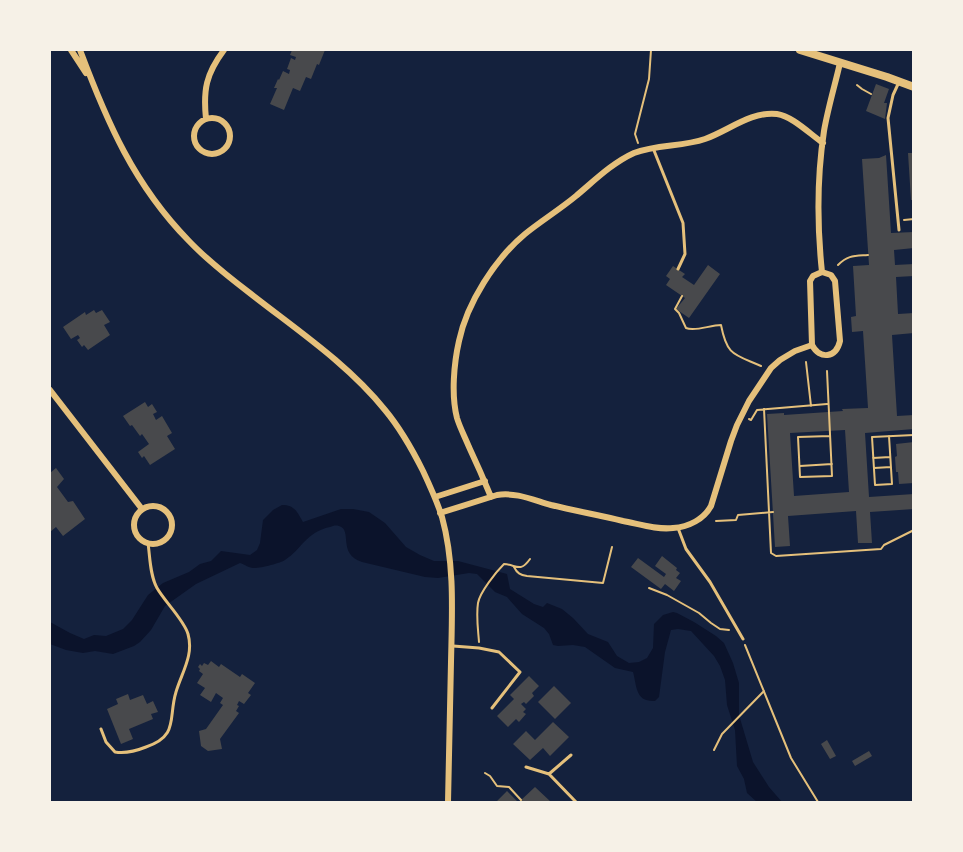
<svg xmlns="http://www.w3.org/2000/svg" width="963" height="852" font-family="Manrope,sans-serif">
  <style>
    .water { fill: #0b132b }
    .building { fill: #48494c; fill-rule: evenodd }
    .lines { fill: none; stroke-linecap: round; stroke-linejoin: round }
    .path { stroke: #e5c07b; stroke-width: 2 }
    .service { stroke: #e5c07b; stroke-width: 3 }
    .minor { stroke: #e5c07b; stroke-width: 6 }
    .tertiary { stroke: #e5c07b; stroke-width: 8 }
  </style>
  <rect width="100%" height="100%" fill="#14213d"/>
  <!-- water -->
  <path class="water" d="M282 505C295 505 297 512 303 522L341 509H353L369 512 385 523 406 547 420 555 434 561H458L507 574 510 589 534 604 543 607 547 603 562 609 573 618 588 634 608 642 617 656 629 663 639 662 647 658 653 648 654 624 663 615 673 612 677 613 694 622 716 636 724 643 733 663 739 683V715L753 762 769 787 782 802H757L747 793 744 779 737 766 735 730 727 705 725 680 720 666 714 656 691 631 678 629 671 630 665 652 659 697 655 701C635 702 637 686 633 672L615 668 585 647 573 645 558 646 553 645 549 634 544 628 522 614 507 597 495 592 477 574 469 573 438 578 425 577 362 562C337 554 353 530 339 526 335 525 333 526 330 527 306 532 302 549 285 560 281 563 258 569 253 568 249 568 244 564 240 563L196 584 165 606 151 630 140 642 134 646 113 654 95 651 83 653 66 650 50 644V622L70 633 84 639 94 635 106 636 123 629 132 620 148 595 163 583 189 572 200 564 211 561 221 551 250 555 257 550 260 543 263 520 273 510Z"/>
  <!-- building -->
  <path class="building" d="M292 50H325L319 65 317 64 311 79 306 77 300 91 293 88 284 110 270 104 277 88H274L278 79 279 80 283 71 289 74 290 70 287 69 291 58 295 60 296 57 290 55Z
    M876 84 889 89 884 103H887L885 119 866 111Z
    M908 153H914V200H911Z
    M886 155 891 233 914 232V248L894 250 895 265 914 264V276L896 277 898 314 914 313V333L892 335 897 416 914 415V429L865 433 869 497 914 494V509L870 512 872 543H858L856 511 788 516 790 546 775 547 767 414 784 413V415L843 411 842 409 868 408 863 331 852 332 851 317 856 316 853 266 869 265 862 159 879 158ZM845 430 849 492 794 496 790 433Z
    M708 265 720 274 689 318 676 309 685 298 666 285 670 279 666 276 673 266 685 274 682 277 694 285Z
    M94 310 96 313 102 310 110 322 104 325 110 335 88 350 84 345 82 347 77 340 80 338 78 335 71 339 63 327 85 312 86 315Z
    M145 402 148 407 152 404 157 412 153 414 156 420 162 416 172 433 167 436 175 449 150 465 144 456 142 458 138 452 149 444 142 434 140 436 132 425 130 426 123 416Z
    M914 442V483L899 484 898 472H896L895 457 897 456 896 444Z
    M56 468 64 479 57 487 68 502 73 501 85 519 63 536 56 527 50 532V473Z
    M662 556 677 568 676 570 680 573 676 578 681 581 674 591 665 584 661 589 631 567 638 558 664 577 666 574 655 566Z
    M211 661 219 667 221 664 240 677 242 674 255 683 248 693 251 695 244 704 239 701 237 705 239 706 236 711 239 713 220 739 222 749 208 751 201 746 199 731 206 729 223 705 220 703 223 698 216 693 211 702 200 695 205 688 197 683 203 674 199 671 200 669 198 667 200 664 202 666 204 663 208 665Z
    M529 676 539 686 532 693 534 696 526 704 524 702 521 704 526 709 523 712 526 714 519 722 516 719 508 727 497 716 514 699 510 695Z
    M554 686 571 703 555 719 538 702Z
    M128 694 130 700 143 695 147 704 153 701 158 712 151 714 153 719 129 729 133 739 121 744 107 709 118 704 116 699Z
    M553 722 569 737 550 756 543 748 530 760 513 744 526 731 535 740Z
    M827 740 836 756 830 759 821 744Z
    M869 751 872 756 855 766 852 761Z
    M535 787 551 802H519Z
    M507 791 518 802H496Z"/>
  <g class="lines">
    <!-- path -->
    <path class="path" d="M857 85 862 89 871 94
      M638 143 635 134 649 79 651 50
      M904 220 914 219
      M838 265C848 255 854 256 868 255
      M682 296 675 309 679 313 686 328C695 332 710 325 721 325 727 356 734 354 761 366
      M806 362 811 406
      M827 371 832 476 800 477 798 437 830 436
      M764 409 771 553 776 556 881 549 884 545 914 530
      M749 419 751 420 757 410 827 404
      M889 436 892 484 875 485 872 437 914 435
      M873 458 890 457
      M800 466 832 464
      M874 468 891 467
      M716 521 736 520 738 515 773 512
      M514 567C517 573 520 575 527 576L603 583 612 547
      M649 588 667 595 699 613 711 623 720 629 729 630
      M479 642C478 629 476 616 478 603 480 592 496 572 504 564 517 565 520 573 530 559
      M745 645 791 758 818 802
      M714 750 722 734 764 691
      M485 773 490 776 497 786 509 787 521 800"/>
    <!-- service -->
    <path class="service" d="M653 148 683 223 685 254 678 269
      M899 230 888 118 893 95 899 82
      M678 528 686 549 710 582 743 639
      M453 646 479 648 499 652 520 672 492 708
      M101 729 106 742 115 752C126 754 136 751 146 747 179 736 168 718 176 692 182 672 194 655 188 634 184 620 165 602 157 588 150 576 150 557 148 543
      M526 767 549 774 576 802
      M549 774 571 755"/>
    <!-- minor -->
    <path class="minor" d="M71 50 86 73
      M80 50C107 122 134 185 189 241 208 261 230 278 251 294 297 330 348 364 385 410 400 428 412 449 423 471 430 486 437 501 442 517 455 564 452 614 451 662 450 709 449 756 448 802
      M194 136a18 18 0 1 1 36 0a18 18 0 1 1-36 0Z
      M206 119C203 90 206 74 224 50
      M822 272C817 225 817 177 824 131 828 108 835 85 840 63
      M822 272 831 275 835 281 840 341C836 358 820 360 812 345L810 281 813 276Z
      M50 390 142 509
      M435 497 485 481
      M491 497C484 480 477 464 469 447 465 437 460 428 457 418 451 395 454 363 459 341 467 303 495 259 525 234 541 221 559 210 576 196 594 181 612 163 634 153 657 144 682 147 705 139 728 131 751 111 777 114 792 116 810 134 823 143
      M134 525a19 19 0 1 1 38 0a19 19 0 1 1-38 0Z
      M440 513 497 495C516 492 533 500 551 505 575 511 599 515 623 521 639 524 657 530 673 528 689 527 704 519 711 506L731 441 737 425 749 401 771 368 780 360 795 351 812 345"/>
    <!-- tertiary -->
    <path class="tertiary" d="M800 50 887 77 914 87"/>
  </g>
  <!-- border -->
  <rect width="963" height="852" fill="none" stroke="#f6f1e7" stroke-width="102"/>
</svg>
